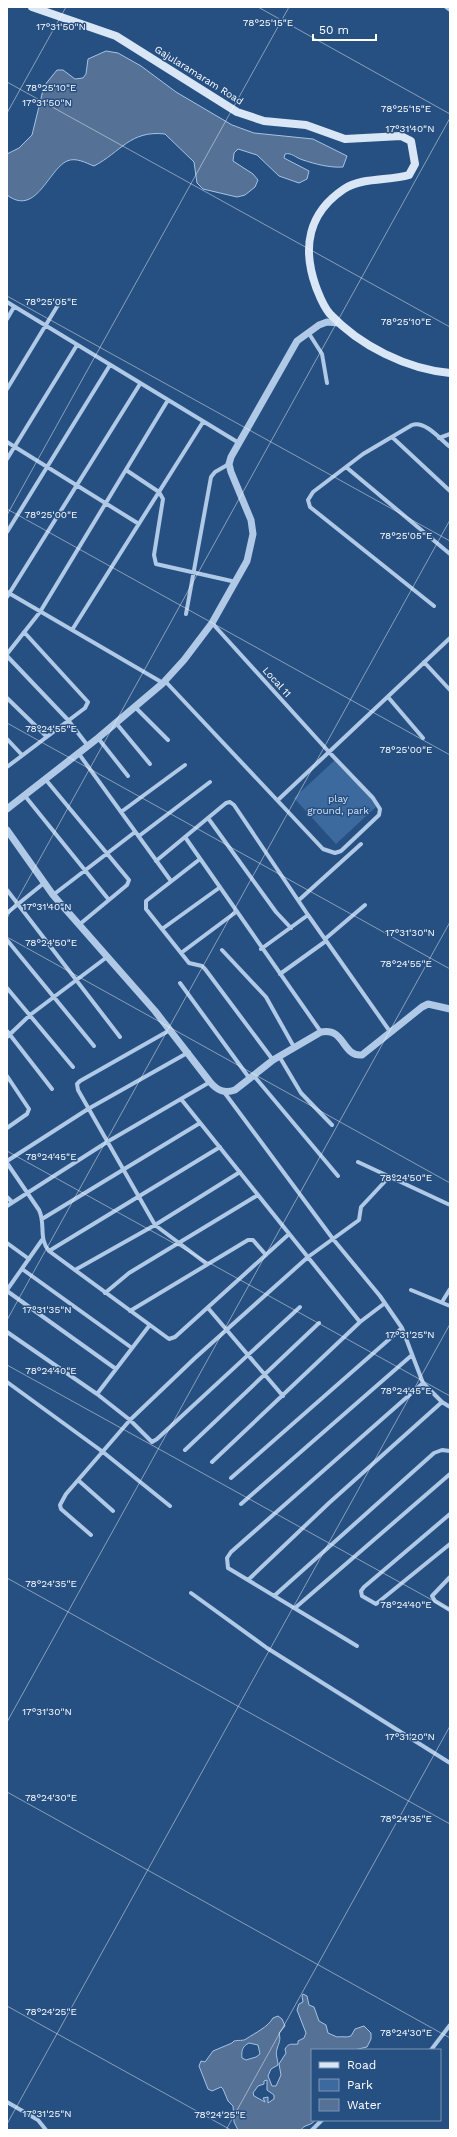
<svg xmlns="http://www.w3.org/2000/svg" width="457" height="2137" font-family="'Work Sans',sans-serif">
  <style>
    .green { fill: #3c6a9f }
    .water { fill: #557195; stroke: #a4c4e7; fill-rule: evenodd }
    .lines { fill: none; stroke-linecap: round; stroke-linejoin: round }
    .minor { stroke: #b0c9e6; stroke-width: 4 }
    .tertiary { stroke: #b0c9e6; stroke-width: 7 }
    .secondary { stroke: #d9e6f6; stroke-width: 8 }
    .ticks { fill: none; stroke: #fff; stroke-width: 1; stroke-opacity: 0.45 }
    .labels { text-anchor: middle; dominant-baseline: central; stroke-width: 3; stroke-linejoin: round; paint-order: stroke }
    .street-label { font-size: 10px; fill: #fff; stroke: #275082 }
    .park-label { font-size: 10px; fill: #d3e3f5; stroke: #275082 }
    .ticks-label { font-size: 10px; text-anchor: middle; fill: #fff; stroke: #275082; stroke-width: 3; stroke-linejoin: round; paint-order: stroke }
  </style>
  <rect width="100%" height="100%" fill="#275082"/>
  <!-- green -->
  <path class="green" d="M335 760 379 804 336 844 294 798Z"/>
  <!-- water -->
  <path class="water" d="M106 51 118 53 141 66 176 92 232 125 254 133 313 139 347 156 343 167C330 168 315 164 303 160 296 158 291 152 285 154L284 158 309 171 307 179 299 183 279 176 257 155 238 149 234 153 233 161 253 174 258 180 255 187 245 195 237 197 203 189 197 183 194 162 165 134C130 130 121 152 94 166 86 163 76 157 67 161 48 170 36 217 7 195V154L19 148 32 135 44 86 57 70H63L75 79 83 78 86 74 88 59Z
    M303 1994 307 1996 309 2005 314 2007 319 2021 326 2025 328 2033 337 2037C342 2036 346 2038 351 2036L355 2029 364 2026 371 2033V2039L367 2047 354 2050H312V2120H315C312 2126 304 2124 301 2130H238L234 2122 233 2106 228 2101 223 2089 221 2087 212 2091 208 2089 199 2066 201 2061 205 2062 213 2051 232 2043 234 2041C237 2040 244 2041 246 2039 255 2033 268 2027 273 2018L278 2016 282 2019 285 2026 279 2033C281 2041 279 2042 277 2049 275 2055 278 2059 278 2065L271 2069 268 2076 272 2086H276L281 2075 279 2064 286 2053 285 2049C289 2042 292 2045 298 2044V2041L304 2038 306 2033 297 2010 299 2004 303 2002 302 1996ZM249 2043 258 2045 260 2054 256 2057 246 2060 242 2058C241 2050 243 2046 249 2043ZM267 2080V2090L274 2095V2099L268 2103V2097L263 2098 265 2102 254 2096 253 2093 258 2086 264 2084V2081Z"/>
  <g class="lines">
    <!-- minor -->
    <path class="minor" d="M446 7 450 10
      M7 302 239 443
      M7 319 14 307
      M308 332 322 354 327 383
      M7 389 61 300
      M392 437 450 491
      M439 438 450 434
      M7 442 139 524
      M7 459 77 345
      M346 467 450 554
      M126 470 159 492 163 499 154 555 156 564 236 582
      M7 532 110 365
      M7 592 163 683
      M7 597 140 384
      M434 606 310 507 308 500 313 492 363 454 412 425C425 420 441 440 450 447
      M186 614 211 477 215 472 229 464
      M212 623 329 752 450 638
      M72 630 203 422
      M7 654 40 612 168 400
      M7 656 68 720 88 746
      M424 662 450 690
      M165 681 323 849 335 853 341 851 379 815 380 809 373 798 329 752 279 799
      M388 697 423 738
      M7 698 46 736
      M135 707 168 740
      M116 723 150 764
      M98 738 128 776
      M7 739 22 755
      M79 754 171 881
      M7 767 85 708 88 702 24 632
      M46 780 129 880 127 885 80 924
      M25 796 109 900
      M121 812 185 765
      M208 818 276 912 291 928
      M139 836 210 782
      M185 837 321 1032
      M200 859 146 901V909L189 963 202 966 205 969 273 1060
      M156 861 226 803 230 802 234 805 308 915 261 949
      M7 890 120 1037
      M53 895 135 832
      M299 900 361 844
      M7 913 44 883
      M308 915 391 1033
      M162 929 219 888
      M325 939 365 905
      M7 940 94 1046
      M222 950 266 997 294 1047
      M181 953 236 912
      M280 974 326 941
      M180 983 250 1079
      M7 988 73 1067
      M170 1030 80 1081 77 1084 78 1090 155 1225 207 1264
      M7 1031 52 1089
      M7 1037 30 1015 107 957
      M279 1056 301 1093 332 1125
      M7 1076 29 1109 27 1114 7 1128
      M254 1076 338 1176
      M224 1092 333 1239 380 1296 402 1328 423 1383 442 1402 450 1407
      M181 1099 360 1322 212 1462
      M7 1161 88 1109 189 1052
      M358 1162 450 1205
      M7 1163 39 1210C46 1224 38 1238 49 1251L169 1339 175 1337 289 1234
      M7 1197 12 1202
      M7 1206 107 1142 210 1082
      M42 1219 200 1123
      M7 1243 29 1259
      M49 1251 220 1147
      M22 1269 132 1348
      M75 1270 155 1225 240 1172
      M7 1290 42 1240
      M411 1290 450 1306
      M7 1291 116 1369
      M105 1293 129 1273 258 1195
      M442 1302 450 1289
      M208 1308 283 1396
      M130 1311 248 1240H253L266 1255
      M360 1322 385 1303
      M7 1332 97 1394 130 1420 195 1358 308 1257 359 1220 361 1207 389 1177
      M7 1382 103 1452 170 1506
      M97 1394 149 1326
      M185 1450 319 1323
      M231 1478 402 1328
      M78 1480 113 1511
      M241 1504 412 1355
      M450 1514 364 1587 361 1591 362 1596 376 1604 450 1544
      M91 1535 61 1509 60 1505 66 1494 130 1420 152 1442 157 1439 300 1307
      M450 1577 432 1596 435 1601 450 1610
      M248 1580 329 1503 442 1402
      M191 1593 267 1648 450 1763
      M274 1596 434 1453 442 1450 450 1451
      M295 1608 450 1474
      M357 1646 228 1568 227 1558 231 1552 423 1383
      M431 2050 450 2025
      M7 2102 38 2120 46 2130
      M312 2130 322 2120"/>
    <!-- tertiary -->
    <path class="tertiary" d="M7 809 98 738 163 683 184 660 212 623 247 561 253 534 251 520 231 472 229 464 231 457 297 341 319 325 327 322 339 323
      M7 830 53 895 155 1011 210 1082C217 1090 224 1094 235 1090L273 1060 321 1032C345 1027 342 1057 362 1055L422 1007 428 1004 450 1009"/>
    <!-- secondary -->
    <path class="secondary" d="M32 7 116 36 237 112 264 121 306 125 345 139 401 136 411 141 415 164 409 175C389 181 362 177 344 189 308 213 302 248 316 287 320 297 323 306 330 314 360 346 407 369 450 373"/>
  </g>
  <!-- ticks -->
  <path class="ticks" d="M258 7 450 114M7 82 450 327M7 113 66 7M7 296 450 541M7 509 450 755M7 515 289 7M7 723 450 969M7 918 450 118M7 937 450 1183M7 1151 450 1396M7 1320 450 520M7 1365 450 1610M7 1578 450 1824M7 1722 450 922M7 1792 450 2038M7 2006 231 2130M7 2124 450 1324M226 2130 450 1726M449 2130 450 2128"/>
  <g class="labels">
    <!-- street labels -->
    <g class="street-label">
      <text transform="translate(199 75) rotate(32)">Gajularamaram Road</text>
      <text transform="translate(277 682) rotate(48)">Local 11</text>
    </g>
    <!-- park labels -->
    <g class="park-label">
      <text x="338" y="798">play<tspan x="338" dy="12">ground, park</tspan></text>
    </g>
  </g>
  <g class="ticks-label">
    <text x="268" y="26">78°25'15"E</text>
    <text x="61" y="30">17°31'50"N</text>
    <text x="51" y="91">78°25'10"E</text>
    <text x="47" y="106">17°31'50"N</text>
    <text x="406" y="112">78°25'15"E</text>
    <text x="410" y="132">17°31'40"N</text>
    <text x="51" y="305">78°25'05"E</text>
    <text x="406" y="325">78°25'10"E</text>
    <text x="51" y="518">78°25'00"E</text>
    <text x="406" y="539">78°25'05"E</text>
    <text x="51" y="732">78°24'55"E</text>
    <text x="406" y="753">78°25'00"E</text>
    <text x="47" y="910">17°31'40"N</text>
    <text x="410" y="936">17°31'30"N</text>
    <text x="51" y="946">78°24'50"E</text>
    <text x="406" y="967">78°24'55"E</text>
    <text x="51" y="1160">78°24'45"E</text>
    <text x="406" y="1181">78°24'50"E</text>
    <text x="47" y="1313">17°31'35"N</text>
    <text x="410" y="1338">17°31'25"N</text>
    <text x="51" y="1374">78°24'40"E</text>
    <text x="406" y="1394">78°24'45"E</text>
    <text x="51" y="1587">78°24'35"E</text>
    <text x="406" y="1608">78°24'40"E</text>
    <text x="47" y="1715">17°31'30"N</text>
    <text x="410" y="1740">17°31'20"N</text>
    <text x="51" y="1801">78°24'30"E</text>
    <text x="406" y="1822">78°24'35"E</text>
    <text x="51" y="2015">78°24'25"E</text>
    <text x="406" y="2036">78°24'30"E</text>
    <text x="47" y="2117">17°31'25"N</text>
    <text x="220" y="2118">78°24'25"E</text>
  </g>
  <!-- border -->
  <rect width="457" height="2137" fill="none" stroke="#ffffff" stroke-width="16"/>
  <!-- legend -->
  <rect x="311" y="2049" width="130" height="72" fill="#275082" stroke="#7d96b4"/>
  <rect x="319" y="2062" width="20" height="6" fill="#d9e6f6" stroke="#7d96b4"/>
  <text x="347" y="2069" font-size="12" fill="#ffffff">Road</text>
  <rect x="319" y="2079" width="20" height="12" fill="#3c6a9f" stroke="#7d96b4"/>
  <text x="347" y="2089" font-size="12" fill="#ffffff">Park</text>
  <rect x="319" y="2099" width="20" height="12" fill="#557195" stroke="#7d96b4"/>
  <text x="347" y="2109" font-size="12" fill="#ffffff">Water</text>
  <!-- scale -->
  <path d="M313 34v6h63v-6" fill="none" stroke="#ffffff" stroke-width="2"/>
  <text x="319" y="34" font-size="12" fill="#ffffff" stroke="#275082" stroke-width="3" paint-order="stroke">50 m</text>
</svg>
